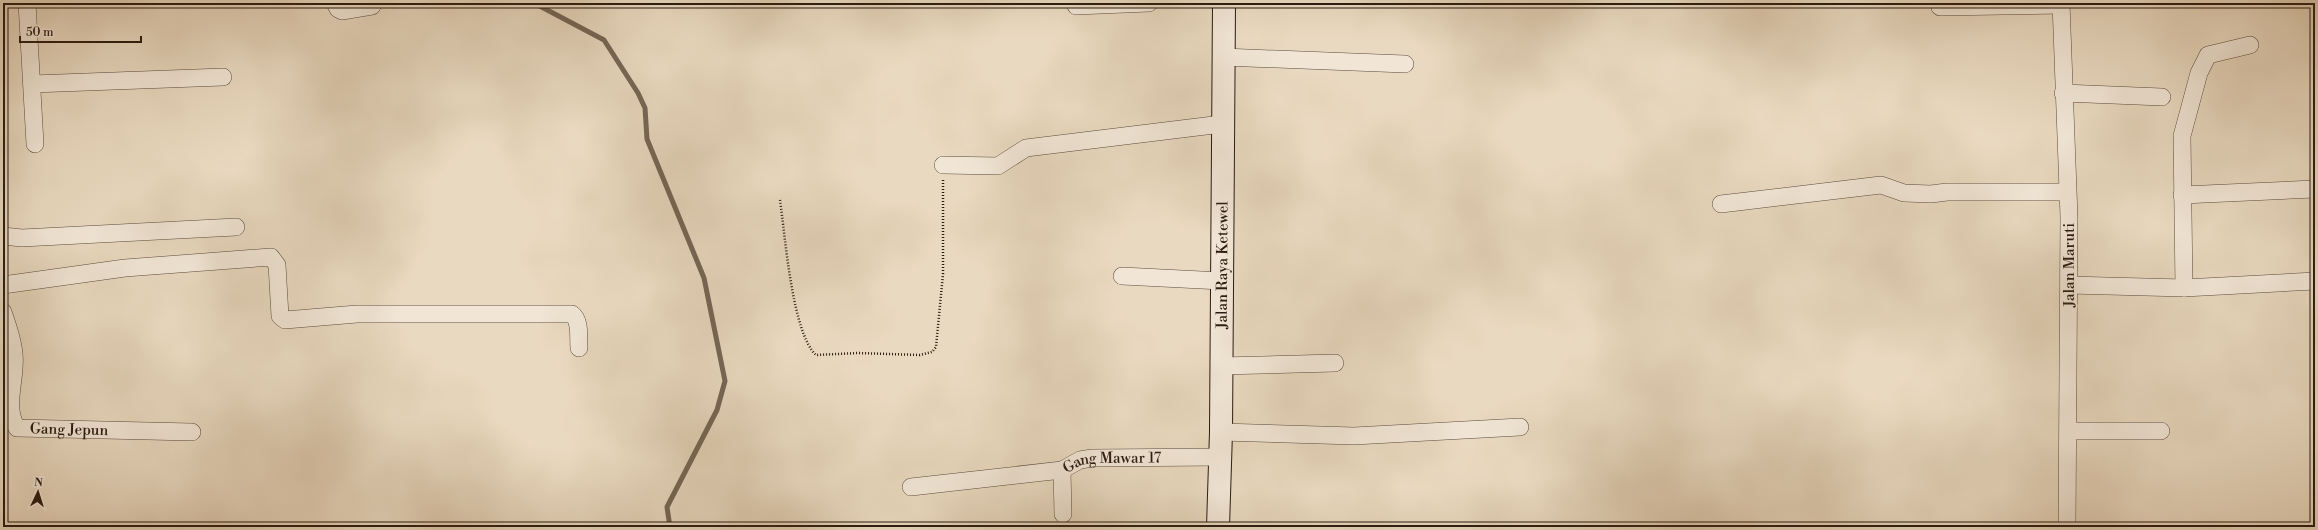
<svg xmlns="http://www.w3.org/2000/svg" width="2318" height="530" font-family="'Libre Bodoni',serif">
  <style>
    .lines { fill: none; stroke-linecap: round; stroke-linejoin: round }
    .stream { stroke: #766656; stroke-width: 5 }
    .minor-casing { stroke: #5a4a3d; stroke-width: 18 }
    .secondary-casing { stroke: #2a1b11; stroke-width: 24 }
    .path { stroke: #2a1b11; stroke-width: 2.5; stroke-dasharray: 1 2; stroke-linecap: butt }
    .minor { stroke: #f1e6d6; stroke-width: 17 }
    .secondary { stroke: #f1e6d6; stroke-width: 22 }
    .labels { text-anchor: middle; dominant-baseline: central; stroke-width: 3.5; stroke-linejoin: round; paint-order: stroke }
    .street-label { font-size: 15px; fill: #2a1b11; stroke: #f1e6d6 }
  </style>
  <rect width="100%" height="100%" fill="#e9d9c0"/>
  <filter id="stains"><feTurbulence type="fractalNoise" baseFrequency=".005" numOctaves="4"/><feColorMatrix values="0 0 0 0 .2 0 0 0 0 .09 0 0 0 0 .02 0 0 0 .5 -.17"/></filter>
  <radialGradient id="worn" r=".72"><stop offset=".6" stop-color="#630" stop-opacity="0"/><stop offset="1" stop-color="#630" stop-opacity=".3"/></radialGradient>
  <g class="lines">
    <!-- stream -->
    <path class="stream" d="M534 3 604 40 638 93 645 108 647 139 704 278 725 381 717 410 667 507 670 527"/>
    <defs>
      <g id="minor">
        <path d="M27 3 35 144"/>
        <path d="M335 3 338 9 342 11 372 6"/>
        <path d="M2061 3 2069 217 2067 527"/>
        <path d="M1076 6 1149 3"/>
        <path d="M1940 7 2061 5"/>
        <path d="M1223 57 1405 64"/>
        <path d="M32 84 223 77"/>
        <path d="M2063 93 2162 97"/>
        <path d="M943 165 998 166 1026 148 1222 124"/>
        <path d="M2182 195 2315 189"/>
        <path d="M1721 204 1881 185 1904 193 1931 194 1947 192H2067"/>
        <path d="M3 236 22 238 236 227"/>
        <path d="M1122 276 1222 281"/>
        <path d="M3 285 125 268 271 257 277 265 280 316 285 320 357 314H572C581 321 578 337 579 348"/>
        <path d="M2069 285 2184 288 2315 281"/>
        <path d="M2184 288 2182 136 2199 73 2208 55 2250 45"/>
        <path id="s1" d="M3 312C8 326 13 340 14 354 17 377 3 407 17 428L192 432"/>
        <path d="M1221 366 1335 363"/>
        <path d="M2069 431H2161"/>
        <path d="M1221 432 1354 436 1520 427"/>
        <path d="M1062 470 1063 514"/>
        <path id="s2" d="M911 487 1062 470 1080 460 1092 458 1220 457"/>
      </g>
      <g id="secondary">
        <path id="s3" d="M1218 527 1221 432 1224 3"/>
      </g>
    </defs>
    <!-- minor casing -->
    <use href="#minor" class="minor-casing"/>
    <!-- secondary casing -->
    <use href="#secondary" class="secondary-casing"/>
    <!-- path -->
    <path class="path" d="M780 200C785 234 792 333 816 355L858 353 920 355 932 352 936 347 943 274V180"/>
    <!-- minor -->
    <use href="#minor" class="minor"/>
    <!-- secondary -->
    <use href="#secondary" class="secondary"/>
  </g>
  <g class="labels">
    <!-- street labels -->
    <g class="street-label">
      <text stroke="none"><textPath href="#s3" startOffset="262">Jalan Raya Ketewel</textPath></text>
      <text transform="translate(2069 265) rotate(-90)">Jalan Maruti</text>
      <text stroke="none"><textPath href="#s1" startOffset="171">Gang Jepun</textPath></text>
      <text stroke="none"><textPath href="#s2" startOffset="204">Gang Mawar 17</textPath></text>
    </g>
  </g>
  <!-- margin -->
  <rect width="2318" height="530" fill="none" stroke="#e9d9c0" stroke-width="16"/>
  <rect x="4" y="4" width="2310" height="522" fill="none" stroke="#2a1b11" stroke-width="2"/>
  <rect x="8" y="8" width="2302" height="514" fill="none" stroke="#2a1b11"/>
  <!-- north arrow -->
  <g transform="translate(38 492) rotate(4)" stroke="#f1e6d6" stroke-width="3" paint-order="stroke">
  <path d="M0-3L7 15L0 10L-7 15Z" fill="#2a1b11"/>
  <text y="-6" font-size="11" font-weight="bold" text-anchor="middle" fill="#2a1b11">N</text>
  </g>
  <!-- scale -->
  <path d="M20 36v6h121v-6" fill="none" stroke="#2a1b11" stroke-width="2"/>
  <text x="26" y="36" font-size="12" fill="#2a1b11" stroke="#f1e6d6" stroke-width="3" paint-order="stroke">50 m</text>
  <rect width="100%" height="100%" filter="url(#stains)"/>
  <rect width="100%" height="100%" fill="url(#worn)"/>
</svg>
